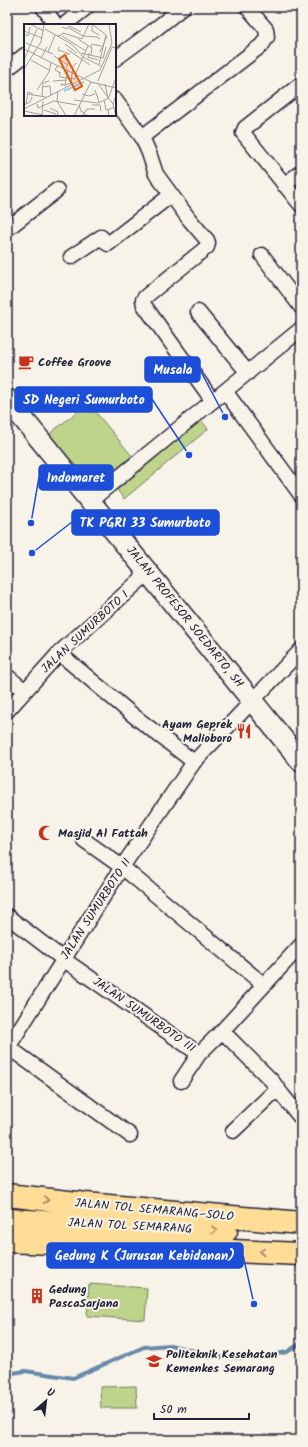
<svg xmlns="http://www.w3.org/2000/svg" width="308" height="1447" font-family="Kalam,sans-serif">
  <style>
    .green { fill: #bed48a; stroke: #707b62 }
    .lines { fill: none; stroke-linecap: round; stroke-linejoin: round }
    .stream { stroke: #6689a9; stroke-width: 4 }
    .minor-casing { stroke: #22223b; stroke-width: 17 }
    .secondary-casing { stroke: #22223b; stroke-width: 23 }
    .motorway-casing { stroke: #22223b; stroke-width: 25 }
    .minor { stroke: #f7f3e8; stroke-width: 14 }
    .secondary { stroke: #f7f3e8; stroke-width: 20 }
    .motorway { stroke: #ffdd96; stroke-width: 22 }
    .oneway { stroke: #908068 }
    .labels { text-anchor: middle; dominant-baseline: central; stroke-width: 4; stroke-linejoin: round; paint-order: stroke }
    .poi-label { font-size: 12px; font-weight: bold; fill: #22223b; stroke: #f7f3e8; text-anchor: start }
    .street-label { font-size: 12px; fill: #22223b; stroke: #f7f3e8 }
    .inset-river { fill: none; stroke: #93cef3; stroke-width: 2 }
    .inset-road { fill: none; stroke: #a29fa3; stroke-width: 1 }
    .view { fill: #e8590c; fill-opacity: 0.15; stroke: #e8590c; stroke-width: 2 }
    .inset-edge { fill: none; stroke: #22223b; stroke-width: 2 }
    .leader { fill: none; stroke: #1d4ed8; stroke-width: 1.5 }
    .callout-dot { fill: #1d4ed8; stroke: #f7f3e8; stroke-width: 1.5 }
    .callout { fill: #1d4ed8; stroke: #1d4ed8; stroke-width: 1.5 }
    .callout-label { font-size: 13px; text-anchor: middle; font-weight: bold; fill: #fff }
  </style>
  <rect width="100%" height="100%" fill="#f7f3e8"/>
  <filter id="ink" filterUnits="userSpaceOnUse"><feTurbulence type="fractalNoise" baseFrequency=".025" numOctaves="2"/><feDisplacementMap in="SourceGraphic" scale="8" xChannelSelector="R" yChannelSelector="G"/><feConvolveMatrix kernelMatrix="1 2 1 2 8 2 1 2 1" color-interpolation-filters="sRGB"/></filter>
  <g filter="url(#ink)">
    <!-- green -->
    <path class="green" d="M88 403 132 456 91 489 47 436Z
      M201 420 208 429 124 499 117 490Z
      M89 1284 147 1288 145 1320 87 1316Z
      M136 1386 137 1408H101L100 1387Z"/>
    <g class="lines">
      <!-- stream -->
      <path class="stream" d="M7 1374 25 1371 73 1378 144 1347 170 1345 219 1357 257 1358 287 1352 301 1343"/>
      <defs>
        <path id="minor" d="M43 7 56 25
          M64 25 87 7
          M115 59 153 31 183 7
          M7 69 25 55
          M301 84 245 128 243 133 301 205
          M115 100 142 137 149 153 156 174 189 219 207 240 208 243 207 247 145 297 143 300 144 305 213 401
          M142 137 262 45 267 37 266 29 247 7
          M284 185 301 172
          M7 229 57 190
          M262 255 301 307
          M71 257 101 237 108 244 171 195
          M198 312 248 373
          M225 391 301 495
          M90 501 301 329
          M59 653 134 716 194 762
          M7 676 25 691
          M7 711 59 653 149 572
          M84 840 122 867 264 985
          M7 916 63 959 199 1054 222 1031 301 945
          M222 1031 272 1081 283 1096 301 1118
          M8 1047 130 1135
          M7 1049 122 867 194 762 301 650
          M181 1081 199 1054
          M233 1131 278 1088"/>
        <path id="secondary" d="M7 399 301 761"/>
        <path id="motorway" d="M7 1195 86 1204 301 1223
          M7 1220 226 1231
          M7 1241 301 1254"/>
      </defs>
      <!-- minor casing -->
      <use href="#minor" class="minor-casing"/>
      <!-- secondary casing -->
      <use href="#secondary" class="secondary-casing"/>
      <!-- motorway casing -->
      <use href="#motorway" class="motorway-casing"/>
      <!-- minor -->
      <use href="#minor" class="minor"/>
      <!-- secondary -->
      <use href="#secondary" class="secondary"/>
      <!-- motorway -->
      <use href="#motorway" class="motorway"/>
    </g>
    <!-- one-way arrows -->
    <defs><path id="oneway-chevron" d="M-2-3.5L2.5 0L-2 3.5" fill="none" stroke-width="1.6" stroke-linecap="round" stroke-linejoin="round"/></defs>
    <g class="oneway">
      <use href="#oneway-chevron" transform="translate(46 1200) rotate(6)"/>
      <use href="#oneway-chevron" transform="translate(214 1230) rotate(2)"/>
      <use href="#oneway-chevron" transform="translate(262 1252) rotate(-177)"/>
    </g>
  </g>
  <!-- icons -->
  <defs>
    <symbol id="cafe-bare" viewBox="-9 -9 18 18"><path d="M-5.5-4.5H6V0H3Q3 3.5 0 3.5H-2.5Q-5.5 3.5-5.5 0ZM3-3.2v2h1.7v-2ZM-6 4.5H4V6H-6Z" fill="#c8321e" stroke="#f7f3e8" stroke-width="2.5" paint-order="stroke"/></symbol>
    <symbol id="restaurant-bare" viewBox="-9 -9 18 18"><path d="M-5-6h1v4h1v-4h1v4h1v-4h1v5L-1.5 .5V6h-2V.5L-5-1ZM5-6V6H3V1.5H1.5Q1.5-4 5-6Z" fill="#c8321e" stroke="#f7f3e8" stroke-width="2.5" paint-order="stroke"/></symbol>
    <symbol id="mosque-bare" viewBox="-9 -9 18 18"><path d="M3.5-4.9A6 6 0 1 0 3.5 4.9A5 5 0 1 1 3.5-4.9Z" fill="#c8321e" stroke="#f7f3e8" stroke-width="2.5" paint-order="stroke"/></symbol>
    <symbol id="building-bare" viewBox="-9 -9 18 18"><path d="M-4-6H4V6H1V3H-1V6H-4ZM-2.5-4.3h1.7v1.8h-1.7ZM.8-4.3h1.7v1.8H.8ZM-2.5-1h1.7V.8h-1.7ZM.8-1h1.7V.8H.8Z" fill="#c8321e" stroke="#f7f3e8" stroke-width="2.5" paint-order="stroke"/></symbol>
    <symbol id="university-bare" viewBox="-9 -9 18 18"><path d="M0-5L7-2L0 1L-7-2ZM-4 1L0 2.5L4 1V4Q0 6-4 4Z" fill="#c8321e" stroke="#f7f3e8" stroke-width="2.5" paint-order="stroke"/></symbol>
  </defs>
  <g fill-rule="evenodd">
    <use href="#cafe-bare" x="15" y="351" width="22" height="22"/>
    <use href="#restaurant-bare" x="233" y="720" width="22" height="22"/>
    <use href="#mosque-bare" x="35" y="822" width="22" height="22"/>
    <use href="#building-bare" x="26" y="1285" width="22" height="22"/>
    <use href="#university-bare" x="143" y="1350" width="22" height="22"/>
  </g>
  <g class="labels">
    <!-- poi labels -->
    <g class="poi-label">
      <text x="38" y="362">Coffee Groove</text>
      <text x="232" y="724" text-anchor="end">Ayam Geprek<tspan x="232" dy="14">Malioboro</tspan></text>
      <text x="58" y="833">Masjid Al Fattah</text>
      <text x="49" y="1289">Gedung<tspan x="49" dy="14">PascaSarjana</tspan></text>
      <text x="166" y="1354">Politeknik Kesehatan<tspan x="166" dy="14">Kemenkes Semarang</tspan></text>
    </g>
    <!-- street labels -->
    <g class="street-label">
      <text transform="translate(185 617) rotate(51)">JALAN PROFESOR SOEDARTO, SH</text>
      <text transform="translate(85 632) rotate(-43)">JALAN SUMURBOTO I</text>
      <text transform="translate(96 909) rotate(-57)">JALAN SUMURBOTO II</text>
      <text transform="translate(144 1015) rotate(35)">JALAN SUMURBOTO III</text>
      <text transform="translate(154 1210) rotate(5)">JALAN TOL SEMARANG–SOLO</text>
      <text transform="translate(130 1226) rotate(3)">JALAN TOL SEMARANG</text>
    </g>
  </g>
  <!-- overview -->
  <g transform="translate(24 24)">
    <rect width="92" height="92" fill="#f7f3e8"/>
    <path class="inset-river" d="M40 67 60 58"/>
    <path class="inset-road" d="M6 0 20 7M68 0 82 11M68 0V7L75 11M38 3 43 5 45 2 57 8M45 4 59 12 73 13 76 15M21 5 49 21 59 33 77 42M0 7 18 14M0 10 4 12 6 3M33 11 36 12 39 9 58 15 65 0M38 12 62 27M54 15 68 24 67 31M2 19 29 30M41 20 53 29M35 23 34 26 46 30M67 23 68 20 77 22M0 25 11 30M43 25 66 41M24 28 31 11M76 28 83 12M57 29 79 34 82 23M65 29 64 33 74 36M10 30 67 58 92 64M30 32 44 41M17 34 23 23M0 36 13 5M7 36 25 46M75 40 82 11M34 41 31 46 37 49M42 44 45 37 41 35 44 29M0 45 17 18 20 0M35 48 36 53 51 55 52 49M52 49 64 22M29 57 43 56M74 57 88 23 92 24M74 60 89 80M81 60 84 75 92 54M41 61 47 59 49 42 53 39M38 62 37 60 41 61 44 45M18 63 26 62 27 71M13 66 25 48 27 38M71 66 75 78M34 67 33 77 42 92M3 70 22 73M58 70 65 72 71 70M18 73 19 59 25 57M50 76 74 79 83 75M80 76 82 86 84 85M2 80 4 68 9 70M13 80 14 84 30 77 53 81M0 81 6 78 8 73M55 81 57 87 64 92M68 81H76L77 87M26 84 34 88 33 92M0 85 76 46 88 19 85 0M20 86 32 90M0 87 19 91M18 92 19 77M50 92 67 58M58 92 63 85H71M85 92 84 86 90 83M92 92 89 80 92 71"/>
    <path class="view" d="M41 31 58 62 51 66 35 35Z"/>
    <rect width="92" height="92" class="inset-edge"/>
  </g>
  <!-- callouts -->
  <path class="leader" d="M225 417L200 370M189 455L152 399M31 523L39 477M32 553L72 522M254 1304L243 1255"/>
  <g class="callout-dot">
    <circle cx="225" cy="417" r="4"/>
    <circle cx="189" cy="455" r="4"/>
    <circle cx="31" cy="523" r="4"/>
    <circle cx="32" cy="553" r="4"/>
    <circle cx="254" cy="1304" r="4"/>
  </g>
  <g class="callout">
    <rect x="145" y="357" width="55" height="25" rx="4"/>
    <rect x="15" y="387" width="137" height="25" rx="4"/>
    <rect x="39" y="465" width="74" height="25" rx="4"/>
    <rect x="72" y="510" width="147" height="25" rx="4"/>
    <rect x="47" y="1243" width="196" height="25" rx="4"/>
  </g>
  <g class="callout-label">
    <text x="173" y="374">Musala</text>
    <text x="84" y="404">SD Negeri Sumurboto</text>
    <text x="76" y="482">Indomaret</text>
    <text x="145" y="527">TK PGRI 33 Sumurboto</text>
    <text x="145" y="1260">Gedung K (Jurusan Kebidanan)</text>
  </g>
  <!-- margin -->
  <rect width="308" height="1447" fill="none" stroke="#f7f3e8" stroke-width="24"/>
  <rect x="12" y="12" width="284" height="1423" fill="none" stroke="#22223b" stroke-width="1.5" filter="url(#ink)"/>
  <!-- north arrow -->
  <g transform="translate(46 1401) rotate(28)" stroke="#f7f3e8" stroke-width="3" paint-order="stroke">
  <path d="M0-3L7 15L0 10L-7 15Z" fill="#22223b"/>
  <text y="-6" font-size="11" font-weight="bold" text-anchor="middle" fill="#22223b">U</text>
  </g>
  <!-- scale -->
  <path d="M154 1413v6h95v-6" fill="none" stroke="#22223b" stroke-width="2"/>
  <text x="160" y="1413" font-size="12" fill="#22223b" stroke="#f7f3e8" stroke-width="3" paint-order="stroke">50 m</text>
</svg>
